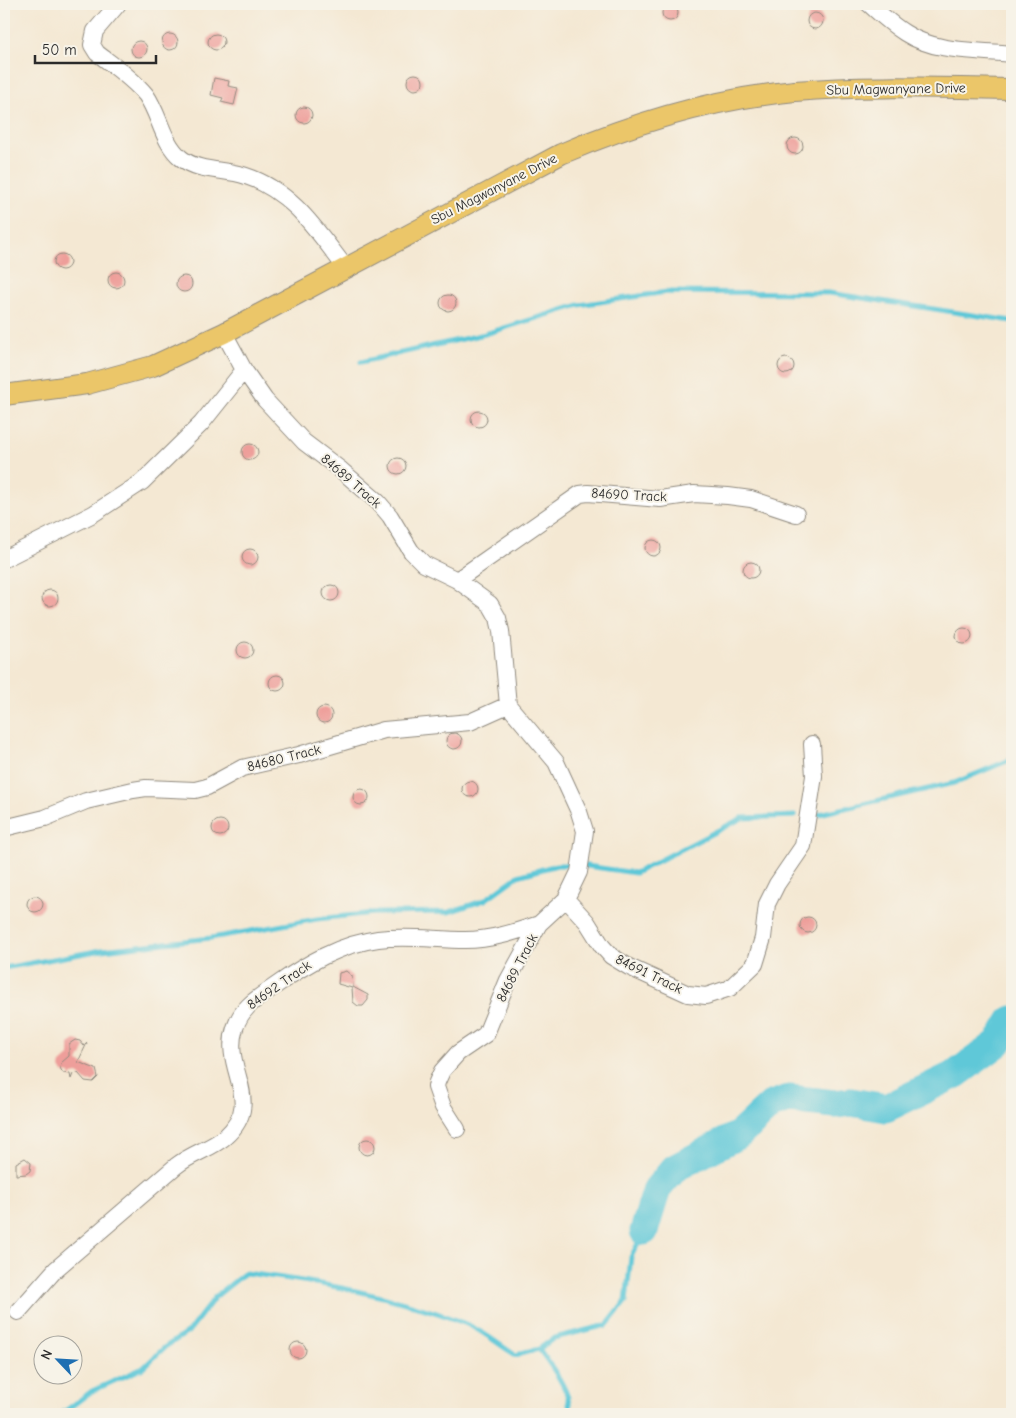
<svg xmlns="http://www.w3.org/2000/svg" width="1016" height="1418" font-family="'Comic Neue',sans-serif">
  <style>
    .lines { fill: none; stroke-linecap: round; stroke-linejoin: round }
    .stream { stroke: #5ec8d8; stroke-width: 5 }
    .river { stroke: #5ec8d8; stroke-width: 29 }
    .building { fill: #ee9e9a }
    .minor-casing { stroke: #908a7f; stroke-width: 18 }
    .major-casing { stroke: #908a7f; stroke-width: 22 }
    .minor { stroke: #fff; stroke-width: 16 }
    .major { stroke: #ebc669; stroke-width: 20 }
    .labels { text-anchor: middle; dominant-baseline: central; stroke-width: 4; stroke-linejoin: round; paint-order: stroke }
    .street-label { font-size: 14px; fill: #2b2b2b; stroke: #f7f3e8 }
  </style>
  <rect width="100%" height="100%" fill="#f7f3e8"/>
  <filter id="ink" filterUnits="userSpaceOnUse"><feTurbulence type="fractalNoise" baseFrequency=".02" numOctaves="2"/><feDisplacementMap in="SourceGraphic" scale="10" xChannelSelector="R" yChannelSelector="G"/><feConvolveMatrix kernelMatrix="1 2 1 2 8 2 1 2 1" color-interpolation-filters="sRGB"/></filter>
  <filter id="wash" filterUnits="userSpaceOnUse"><feTurbulence type="fractalNoise" baseFrequency=".0096" numOctaves="4" result="noise"/><feDisplacementMap in="SourceGraphic" scale="20" xChannelSelector="R" yChannelSelector="G"/><feGaussianBlur stdDeviation="1.12" result="paint"/><feColorMatrix in="noise" values="0 0 0 0 0 0 0 0 0 0 0 0 0 0 0 0 0 1.4 0 .05"/><feComposite in="paint" operator="in"/></filter>
  <g filter="url(#wash)">
    <rect width="100%" height="100%" fill="#f4e8d3"/>
    <g class="lines">
      <!-- stream -->
      <path class="stream" d="M361 362 485 334 579 305 667 292 829 293 1012 321
        M815 815 954 783 1012 759
        M4 968 102 950 211 938 317 919 373 913 449 912 485 900 518 876 557 865H580L635 873 742 818 795 816
        M539 1349C549 1363 576 1397 568 1414
        M61 1414 92 1391 143 1368 165 1347 188 1332 215 1297 245 1273C319 1282 394 1295 464 1323 482 1330 499 1345 516 1355L539 1349 554 1338 607 1325 626 1301 631 1257 644 1231"/>
      <!-- river -->
      <path class="river" d="M644 1231 657 1189 675 1168 740 1134 771 1105 789 1099 835 1104 851 1102 886 1108 956 1074 998 1043 1012 1020"/>
    </g>
    <g id="blocks">
      <!-- building -->
      <path class="building" d="M662 13a8 8 0 1 1 16 0a8 8 0 1 1-16 0Z
        M807 21a8 8 0 1 1 16 0a8 8 0 1 1-16 0Z
        M162 42a8 8 0 1 1 16 0a8 8 0 1 1-16 0Z
        M208 42a8 8 0 1 1 16 0a8 8 0 1 1-16 0Z
        M131 49a8 8 0 1 1 16 0a8 8 0 1 1-16 0Z
        M407 82a8 8 0 1 1 16 0a8 8 0 1 1-16 0Z
        M214 78 229 81 228 86 238 88 234 105 221 102 223 98 211 95Z
        M296 115a8 8 0 1 1 16 0a8 8 0 1 1-16 0Z
        M787 146a8 8 0 1 1 16 0a8 8 0 1 1-16 0Z
        M54 262a8 8 0 1 1 16 0a8 8 0 1 1-16 0Z
        M108 280a8 8 0 1 1 16 0a8 8 0 1 1-16 0Z
        M176 284a8 8 0 1 1 16 0a8 8 0 1 1-16 0Z
        M440 303a8 8 0 1 1 16 0a8 8 0 1 1-16 0Z
        M778 366a8 8 0 1 1 16 0a8 8 0 1 1-16 0Z
        M471 419a8 8 0 1 1 16 0a8 8 0 1 1-16 0Z
        M242 452a8 8 0 1 1 16 0a8 8 0 1 1-16 0Z
        M390 466a8 8 0 1 1 16 0a8 8 0 1 1-16 0Z
        M645 548a8 8 0 1 1 16 0a8 8 0 1 1-16 0Z
        M242 557a8 8 0 1 1 16 0a8 8 0 1 1-16 0Z
        M743 570a8 8 0 1 1 16 0a8 8 0 1 1-16 0Z
        M323 593a8 8 0 1 1 16 0a8 8 0 1 1-16 0Z
        M42 598a8 8 0 1 1 16 0a8 8 0 1 1-16 0Z
        M956 636a8 8 0 1 1 16 0a8 8 0 1 1-16 0Z
        M237 650a8 8 0 1 1 16 0a8 8 0 1 1-16 0Z
        M269 683a8 8 0 1 1 16 0a8 8 0 1 1-16 0Z
        M316 715a8 8 0 1 1 16 0a8 8 0 1 1-16 0Z
        M446 741a8 8 0 1 1 16 0a8 8 0 1 1-16 0Z
        M462 789a8 8 0 1 1 16 0a8 8 0 1 1-16 0Z
        M353 797a8 8 0 1 1 16 0a8 8 0 1 1-16 0Z
        M212 828a8 8 0 1 1 16 0a8 8 0 1 1-16 0Z
        M27 904a8 8 0 1 1 16 0a8 8 0 1 1-16 0Z
        M800 925a8 8 0 1 1 16 0a8 8 0 1 1-16 0Z
        M346 971 352 976 353 987 368 995V1000L363 1006H358L353 1002 352 988 338 984 339 973Z
        M75 1040 80 1041 84 1046 87 1043 78 1062 96 1069 98 1077 93 1082 85 1081 78 1073 73 1074 71 1079 70 1074 63 1073 60 1068 61 1063 69 1056V1044Z
        M359 1147a8 8 0 1 1 16 0a8 8 0 1 1-16 0Z
        M25 1158 31 1163 30 1171 26 1174 16 1175V1163Z
        M290 1350a8 8 0 1 1 16 0a8 8 0 1 1-16 0Z"/>
    </g>
  </g>
  <g filter="url(#ink)">
    <use href="#blocks" fill-opacity="0" stroke="#908a7f" stroke-width="1"/>
    <g class="lines">
      <defs>
        <path id="minor" d="M118 4 95 31 92 45 97 53C114 66 133 79 146 95 160 115 162 142 181 158 198 172 226 169 246 176 292 191 317 231 345 267
          M869 4C880 14 892 25 905 33 936 53 977 50 1012 54
          M224 333 244 370 265 400 304 442 341 470 378 502 390 516 411 551 424 564 457 580 490 604 498 618 501 631 508 705 556 762 579 812 585 831 579 872 566 899 539 924 508 980 486 1034 458 1053 442 1071 437 1082 436 1087 443 1107 457 1129
          M4 559 93 514 142 482 201 424 244 370
          M457 580 580 494 588 493 660 499 694 494 728 496 751 499 796 514
          M4 828 45 818 86 801 133 790 146 788 195 790 207 787 242 768 299 755 384 730 470 722 508 705
          M566 899 587 922 602 946 611 956 629 967 688 994 706 996 730 988 755 964 763 938 767 904 777 884 803 846 814 776 812 744
          M18 1312 56 1269 176 1166C192 1153 211 1149 225 1137 266 1101 221 1069 235 1028 242 1006 258 998 275 986 306 964 340 944 378 939 407 935 436 940 465 940 491 940 515 932 539 924"/>
        <path id="major" d="M4 395 87 384 153 366 224 333 561 154C636 122 714 99 795 91 867 85 941 88 1012 89"/>
      </defs>
      <!-- minor casing -->
      <use href="#minor" class="minor-casing"/>
      <!-- major casing -->
      <use href="#major" class="major-casing"/>
      <!-- minor -->
      <use href="#minor" class="minor"/>
      <!-- major -->
      <use href="#major" class="major"/>
    </g>
  </g>
  <g class="labels">
    <!-- street labels -->
    <g class="street-label">
      <text transform="translate(896 89) rotate(-1)">Sbu Magwanyane Drive</text>
      <text transform="translate(494 189) rotate(-27)">Sbu Magwanyane Drive</text>
      <text transform="translate(351 481) rotate(41)">84689 Track</text>
      <text transform="translate(629 495) rotate(3)">84690 Track</text>
      <text transform="translate(284 758) rotate(-14)">84680 Track</text>
      <text transform="translate(517 968) rotate(-63)">84689 Track</text>
      <text transform="translate(649 974) rotate(26)">84691 Track</text>
      <text transform="translate(279 985) rotate(-35)">84692 Track</text>
    </g>
  </g>
  <!-- margin -->
  <rect width="1016" height="1418" fill="none" stroke="#f7f3e8" stroke-width="20"/>
  <!-- north arrow -->
  <g transform="translate(58 1360) rotate(295)"><circle r="24" fill="#f7f3e8" stroke="#a5a39c"/>
  <path d="M0-4L9 19L0 12L-9 19Z" fill="#1f6fb2"/>
  <text y="-8" font-size="14" font-weight="bold" text-anchor="middle" fill="#2b2b2b">N</text>
  </g>
  <!-- scale -->
  <path d="M35 55v8h121v-8" fill="none" stroke="#2b2b2b" stroke-width="2.5"/>
  <text x="42" y="55" font-size="15" fill="#2b2b2b" stroke="#f7f3e8" stroke-width="4" paint-order="stroke">50 m</text>
</svg>
